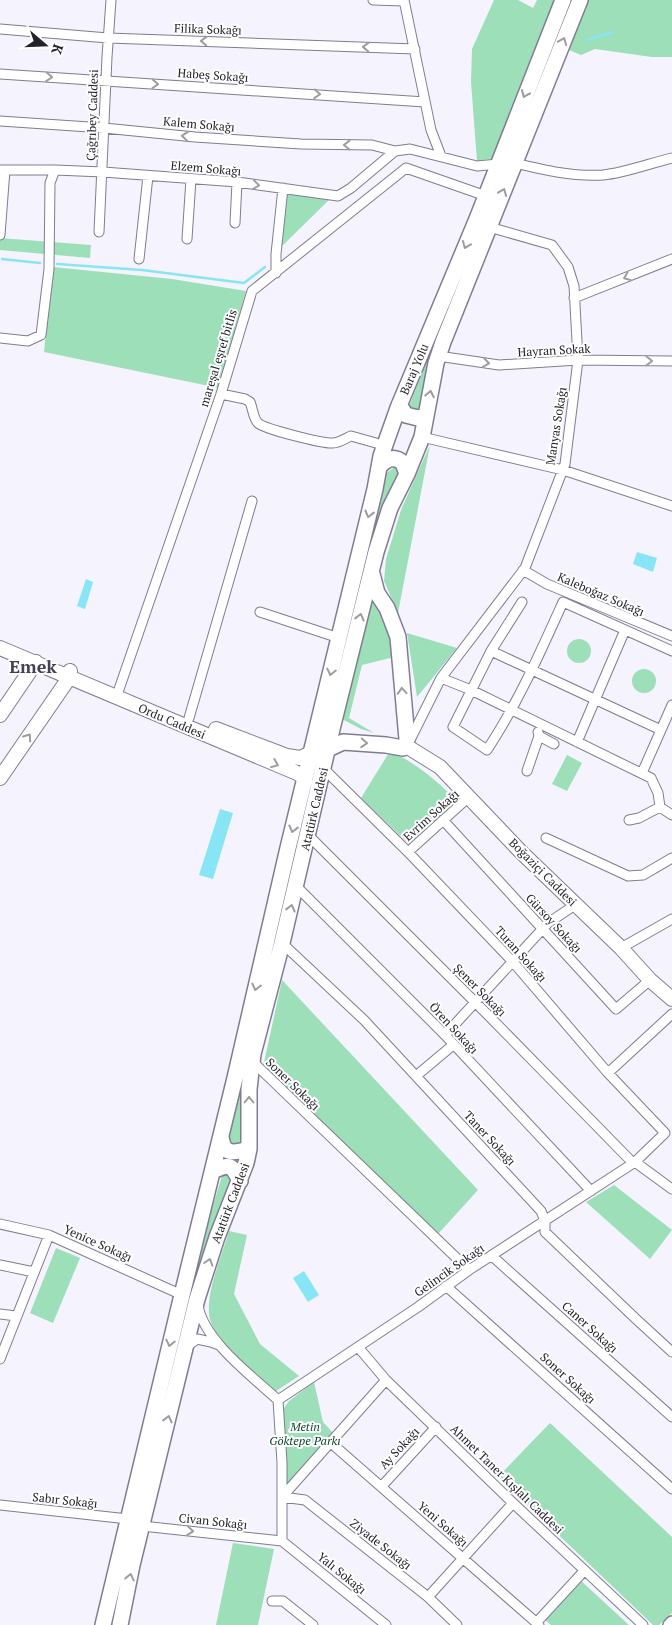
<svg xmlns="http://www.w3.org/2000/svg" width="672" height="1625" font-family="'PT Serif',serif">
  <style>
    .green { fill: #9ddfb9 }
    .water { fill: #88e5f6 }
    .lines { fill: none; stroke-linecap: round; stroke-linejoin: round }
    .stream { stroke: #88e5f6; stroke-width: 2.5 }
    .minor-casing { stroke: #817c91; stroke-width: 11 }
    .tertiary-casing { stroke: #817c91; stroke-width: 14 }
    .secondary-casing { stroke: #817c91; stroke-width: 16 }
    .primary-casing { stroke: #817c91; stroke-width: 18 }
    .minor { stroke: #fff; stroke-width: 9 }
    .tertiary { stroke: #fff; stroke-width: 11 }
    .secondary { stroke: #fff; stroke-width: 14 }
    .primary { stroke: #fff; stroke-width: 15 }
    .oneway { stroke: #9d9ca0 }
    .labels { text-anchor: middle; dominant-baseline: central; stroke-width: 4; stroke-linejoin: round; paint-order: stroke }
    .street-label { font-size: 12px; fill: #25222b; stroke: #fff }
    .park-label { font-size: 12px; font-style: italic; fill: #0d452c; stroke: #fff }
    .district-label { font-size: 18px; font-weight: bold; fill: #443f52; stroke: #fff }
  </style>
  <rect width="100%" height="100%" fill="#f5f3fd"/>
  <!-- green -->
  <path class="green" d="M494 0H518L533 8 537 0H557L495 158 477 161 471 82 472 49Z
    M569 0H574L423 413 408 409Z
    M588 0H672V57H652L595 49 581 55 569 50Z
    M284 192 331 198 280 248Z
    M0 238 91 245 90 258 0 250Z
    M53 267 172 279 246 291 219 388 44 352Z
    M430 445 398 613 384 581 386 559 401 510Z
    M395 467 402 472 286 912 243 1143 236 1149 227 1141 386 473Z
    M372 596 390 624 394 657 362 665 349 718 374 733 361 729 340 718Z
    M407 633 457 648 417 697Z
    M567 651a12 12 0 1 1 24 0a12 12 0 1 1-24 0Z
    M632 681a12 12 0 1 1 24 0a12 12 0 1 1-24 0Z
    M390 751C417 764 435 779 456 800L453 808 411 846 361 798Z
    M567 755 582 763 567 791 552 784Z
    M282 980 478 1190 438 1234 263 1067Z
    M226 1171 233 1174 188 1315 184 1314 206 1228 222 1176Z
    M614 1185 672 1230 650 1259 586 1202Z
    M229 1231 247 1235 234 1294 260 1344 299 1376 276 1391C258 1375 210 1338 209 1314 207 1288 222 1256 229 1231Z
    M56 1248 80 1258 53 1323 30 1313Z
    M314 1382 323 1422 334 1434 286 1491 282 1411 289 1401Z
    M550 1423 672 1537V1613L659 1625H653L498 1477Z
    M233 1543 274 1549 258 1625H216Z
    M579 1579 629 1625H551L543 1618Z"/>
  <!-- water -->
  <path class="water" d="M637 552 657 558 653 572 633 564Z
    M86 579 93 582 85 609 77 606Z
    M220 809 233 813 213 879 199 875Z
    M304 1271 319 1295 308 1302 293 1278Z"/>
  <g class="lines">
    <!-- stream -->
    <path class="stream" d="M586 40 613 32
      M2 259 40 263
      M57 264 142 270 244 283 265 267"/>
    <defs>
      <path id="minor" d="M373 0 404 1
        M404 0 431 130 441 156
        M0 29 108 38 415 49
        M0 74 425 102
        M0 121 104 128 195 137 301 144 372 145 395 151 410 149 477 166 498 164
        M515 163C544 170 573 177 603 175 624 173 651 163 672 158
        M0 170H55L103 172 237 182 338 196 351 188 395 151
        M235 223 237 182
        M99 232 107 57 111 0
        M0 235 5 170
        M187 239 191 179
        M139 259 148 176
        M276 273V254L283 188
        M574 298 672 259
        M0 338 28 341 41 335 49 269 50 183 55 170
        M438 356 499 365 578 360 672 361
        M221 394 245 399 250 402C253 409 253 418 258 423 264 429 324 444 333 443 339 443 346 438 351 436L376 443
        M422 437 563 470 672 506
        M523 570 547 584 672 636
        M522 602 491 651 453 727 487 750C518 703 540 653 563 602L672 651
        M260 612 339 638
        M491 651 661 730
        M441 678 471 690 651 778 658 793 660 807 672 815
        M116 698 221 394 252 291 406 168 486 196
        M189 718 252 501
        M538 732 539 736 554 744
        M410 740 441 678 525 568 565 464 578 360 574 286 568 267 552 245 489 227
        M577 742 625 630
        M527 771 539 736
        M642 773 672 705
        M443 820 616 1009 650 980
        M629 820 639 818 660 807
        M308 835 486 1013 633 1163
        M546 838 628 876 643 875 672 858
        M408 852 470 796
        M296 886 445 1035 591 1191
        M282 943 364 1020 541 1211 545 1221V1232L636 1319 672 1352
        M621 948 672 919
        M445 1035 548 923 575 905
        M252 1061 469 1270
        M608 1073 672 1014
        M416 1076 453 1045
        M635 1162 672 1189
        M0 1224 49 1235 182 1295
        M492 1256 672 1417
        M0 1265 34 1272
        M446 1286 672 1489
        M198 1305C203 1340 253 1377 278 1400L282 1463V1541
        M0 1314 16 1316
        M186 1347 197 1339 211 1342 219 1345
        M358 1347 386 1380 513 1503 643 1625
        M0 1359 49 1235
        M278 1400 418 1307 469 1270 635 1162 665 1133 608 1073 513 962 408 852 323 768
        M330 1442 539 1625
        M382 1486 436 1427
        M282 1497 305 1500 428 1597 457 1625
        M282 1497 386 1380
        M0 1505 128 1519
        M142 1526 282 1541 386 1625
        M428 1597 513 1503
        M272 1601H283L313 1625
        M536 1623 584 1571"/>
      <path id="tertiary" d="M669 1625 672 1622"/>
      <path id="secondary" d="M0 648 297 773 302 776 305 782
        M0 715 36 662
        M216 729 287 756 300 758 311 753
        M411 749 440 767 521 852 621 948 650 980 672 999
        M0 778 69 678 70 671"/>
      <path id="primary" d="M399 405 406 415 418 418 425 417
        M379 467C386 459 394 455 403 463L407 474
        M372 574 377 593 387 608 398 637 407 739
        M328 749 343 742 386 745 403 748
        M221 1136C223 1156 234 1153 249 1149
        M213 1171C230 1163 232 1165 240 1181
        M103 1625 182 1295 235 1078 288 848 375 489 381 456 398 408 477 219 563 0
        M120 1625 132 1565 197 1299 217 1237 246 1163 249 1149V1089L253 1054 282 943 332 729 376 552 390 508 407 474 422 437 436 363 443 342 580 0"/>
    </defs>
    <!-- minor casing -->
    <use href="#minor" class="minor-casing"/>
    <!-- tertiary casing -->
    <use href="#tertiary" class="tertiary-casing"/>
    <!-- secondary casing -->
    <use href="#secondary" class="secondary-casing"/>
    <!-- primary casing -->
    <use href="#primary" class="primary-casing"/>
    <!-- minor -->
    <use href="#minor" class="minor"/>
    <!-- tertiary -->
    <use href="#tertiary" class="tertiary"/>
    <!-- secondary -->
    <use href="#secondary" class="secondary"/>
    <!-- primary -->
    <use href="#primary" class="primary"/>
  </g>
  <!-- one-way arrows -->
  <defs><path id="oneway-chevron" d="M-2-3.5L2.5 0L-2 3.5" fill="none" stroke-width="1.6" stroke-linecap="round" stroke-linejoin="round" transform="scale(1.25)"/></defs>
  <g class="oneway">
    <use href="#oneway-chevron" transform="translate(204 41) rotate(-178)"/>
    <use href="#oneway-chevron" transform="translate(563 41) rotate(-68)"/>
    <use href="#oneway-chevron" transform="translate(366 47) rotate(-178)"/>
    <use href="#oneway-chevron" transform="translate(49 77) rotate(4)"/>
    <use href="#oneway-chevron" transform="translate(155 84) rotate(3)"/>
    <use href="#oneway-chevron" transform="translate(317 94) rotate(4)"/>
    <use href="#oneway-chevron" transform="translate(525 94) rotate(112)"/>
    <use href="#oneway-chevron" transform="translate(185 136) rotate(-174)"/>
    <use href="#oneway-chevron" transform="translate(347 145) rotate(-179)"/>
    <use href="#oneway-chevron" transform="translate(256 185) rotate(7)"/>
    <use href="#oneway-chevron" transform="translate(503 192) rotate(-68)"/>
    <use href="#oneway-chevron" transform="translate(466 245) rotate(112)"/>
    <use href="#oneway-chevron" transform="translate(627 277) rotate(158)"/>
    <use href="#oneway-chevron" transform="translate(649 361) rotate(1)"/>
    <use href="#oneway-chevron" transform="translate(486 363) rotate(9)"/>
    <use href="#oneway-chevron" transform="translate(430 394) rotate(-79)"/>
    <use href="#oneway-chevron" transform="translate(369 514) rotate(104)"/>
    <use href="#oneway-chevron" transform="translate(360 617) rotate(-76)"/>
    <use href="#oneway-chevron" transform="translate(331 672) rotate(103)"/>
    <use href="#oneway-chevron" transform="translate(402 691) rotate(-94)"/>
    <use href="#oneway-chevron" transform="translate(28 737) rotate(-55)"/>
    <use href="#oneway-chevron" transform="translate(364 743) rotate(4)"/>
    <use href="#oneway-chevron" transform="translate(275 764) rotate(22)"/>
    <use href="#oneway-chevron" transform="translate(293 829) rotate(104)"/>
    <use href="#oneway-chevron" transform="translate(291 908) rotate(-76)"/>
    <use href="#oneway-chevron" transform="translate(256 987) rotate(103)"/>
    <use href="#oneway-chevron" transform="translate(249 1100) rotate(-90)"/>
    <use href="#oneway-chevron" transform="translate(209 1262) rotate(-72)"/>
    <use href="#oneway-chevron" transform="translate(170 1343) rotate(103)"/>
    <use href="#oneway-chevron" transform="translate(168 1419) rotate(-76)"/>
    <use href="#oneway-chevron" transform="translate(190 1531) rotate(6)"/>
    <use href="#oneway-chevron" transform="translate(130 1577) rotate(-78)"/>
  </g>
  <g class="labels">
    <!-- street labels -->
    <g class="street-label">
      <text transform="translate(208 29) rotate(2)">Filika Sokağı</text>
      <text transform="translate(213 75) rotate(4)">Habeş Sokağı</text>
      <text transform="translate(92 115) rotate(-88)">Çağrıbey Caddesi</text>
      <text transform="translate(199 124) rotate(5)">Kalem Sokağı</text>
      <text transform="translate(206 168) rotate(5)">Elzem Sokağı</text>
      <text transform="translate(554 350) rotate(-3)">Hayran Sokak</text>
      <text transform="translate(218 358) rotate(-73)">mareşal eşref bitlis</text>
      <text transform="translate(414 369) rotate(-67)">Baraj Yolu</text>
      <text transform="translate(556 426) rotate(-81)">Manyas Sokağı</text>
      <text transform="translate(601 594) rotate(23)">Kaleboğaz Sokağı</text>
      <text transform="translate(172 721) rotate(23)">Ordu Caddesi</text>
      <text transform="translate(314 809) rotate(-77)">Atatürk Caddesi</text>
      <text transform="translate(431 815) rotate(-42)">Evrim Sokağı</text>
      <text transform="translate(543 872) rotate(45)">Boğaziçi Caddesi</text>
      <text transform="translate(554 923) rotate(47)">Gürsoy Sokağı</text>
      <text transform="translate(521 954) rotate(48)">Turan Sokağı</text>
      <text transform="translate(480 990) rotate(45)">Şener Sokağı</text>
      <text transform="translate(454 1028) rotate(47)">Ören Sokağı</text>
      <text transform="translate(293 1084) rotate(44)">Soner Sokağı</text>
      <text transform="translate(490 1138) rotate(47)">Taner Sokağı</text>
      <text transform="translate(230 1203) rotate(-69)">Atatürk Caddesi</text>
      <text transform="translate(98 1243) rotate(24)">Yenice Sokağı</text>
      <text transform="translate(449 1270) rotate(-35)">Gelincik Sokağı</text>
      <text transform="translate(590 1327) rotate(42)">Caner Sokağı</text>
      <text transform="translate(568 1378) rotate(42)">Soner Sokağı</text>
      <text transform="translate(399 1448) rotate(-47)">Ay Sokağı</text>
      <text transform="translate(507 1479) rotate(44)">Ahmet Taner Kışlalı Caddesi</text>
      <text transform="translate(65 1500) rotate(6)">Sabır Sokağı</text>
      <text transform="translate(213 1521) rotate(6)">Civan Sokağı</text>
      <text transform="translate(443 1524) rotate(41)">Yeni Sokağı</text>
      <text transform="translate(381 1544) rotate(38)">Ziyade Sokağı</text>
      <text transform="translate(342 1573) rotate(39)">Yalı Sokağı</text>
    </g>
    <!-- park labels -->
    <g class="park-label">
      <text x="305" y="1426">Metin<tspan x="305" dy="14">Göktepe Parkı</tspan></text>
    </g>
    <!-- district labels -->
    <g class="district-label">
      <text x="33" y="666">Emek</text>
    </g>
  </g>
  <!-- north arrow -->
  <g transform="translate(45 45) rotate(109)" stroke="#ffffff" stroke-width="4" paint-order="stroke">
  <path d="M0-4L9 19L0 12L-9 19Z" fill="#25222b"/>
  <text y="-8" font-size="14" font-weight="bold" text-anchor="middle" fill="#25222b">K</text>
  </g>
</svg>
